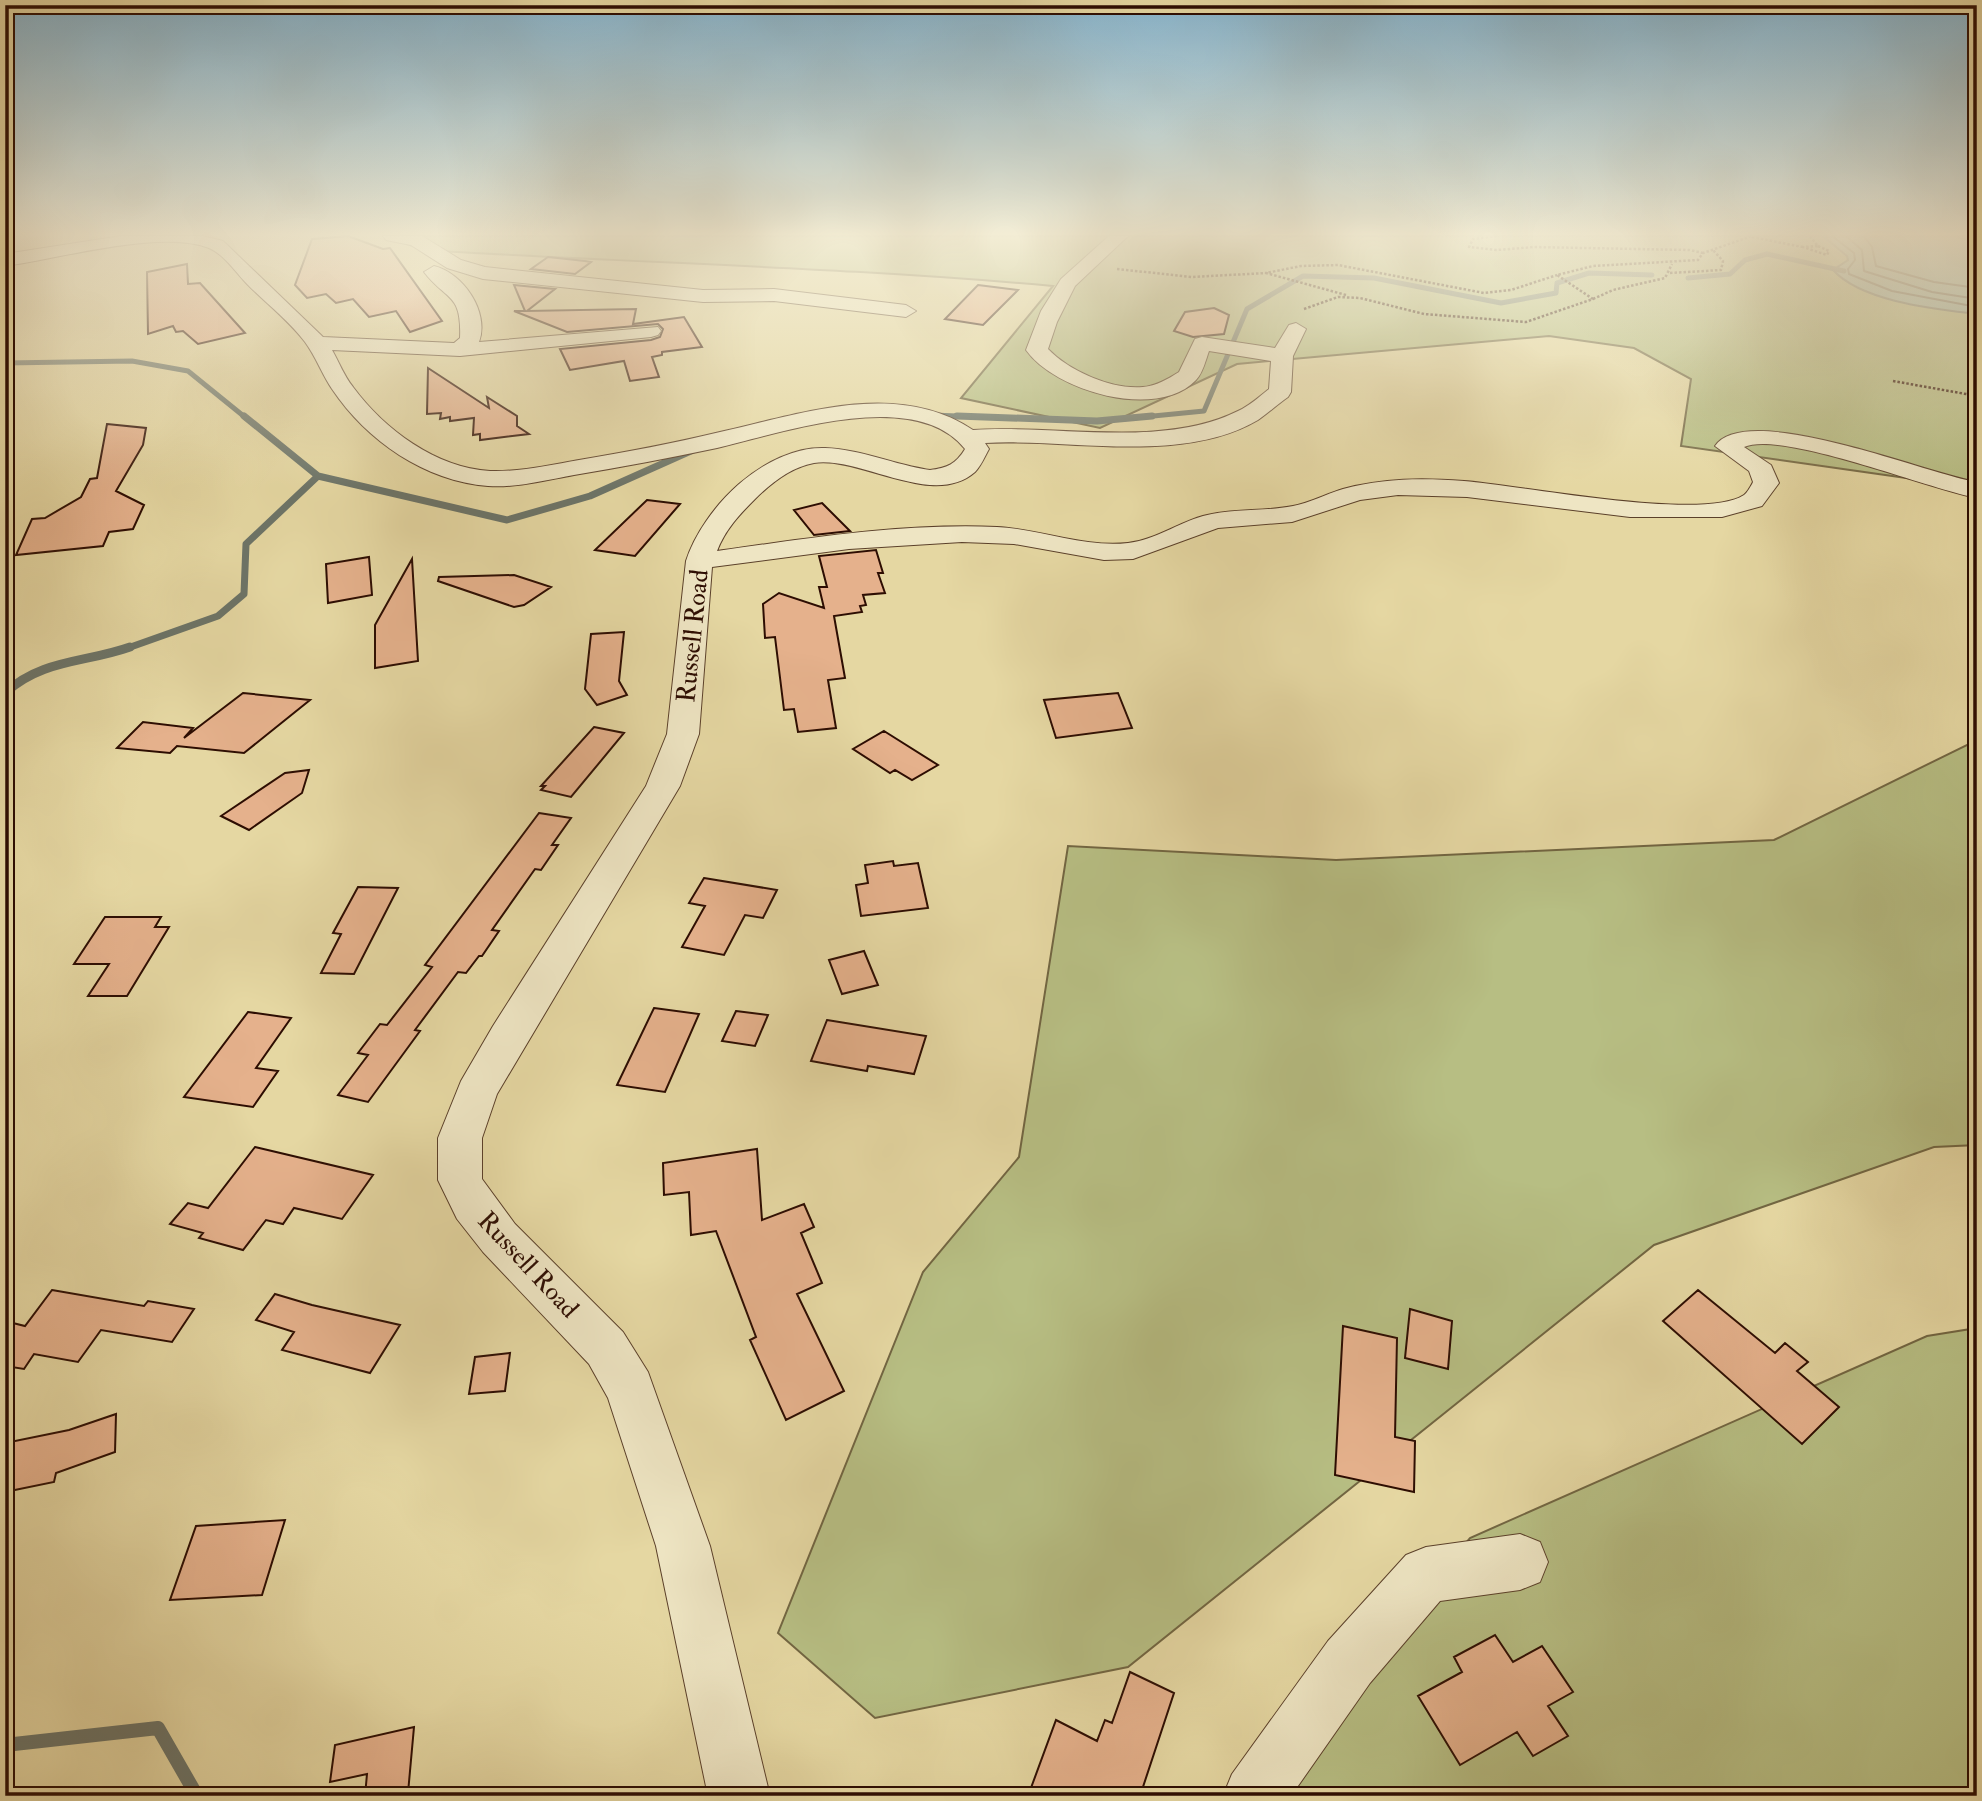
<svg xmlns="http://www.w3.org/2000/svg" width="1982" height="1801" font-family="'IM FELL Double Pica',serif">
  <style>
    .green { fill: #b7be83; stroke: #726642; stroke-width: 2 }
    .water { fill: #96b8ac; stroke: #6c7468; stroke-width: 2 }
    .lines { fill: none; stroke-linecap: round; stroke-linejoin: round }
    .shore { stroke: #626257; stroke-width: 2 }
    .stream-far3 { stroke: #6c7468; stroke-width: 5 }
    .stream-far2 { stroke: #6c7468; stroke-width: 7 }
    .stream-far1 { stroke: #6c7468; stroke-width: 9 }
    .stream { stroke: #6c7468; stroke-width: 14 }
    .building { fill: #e5b18c; stroke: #2d0d02; stroke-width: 2 }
    .minor-casing { stroke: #5b402a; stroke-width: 2 }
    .path { stroke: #2d0d02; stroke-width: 2.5; stroke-dasharray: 2.5 2; stroke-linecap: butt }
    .minor { fill: #eee5c3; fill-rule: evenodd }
    .labels { text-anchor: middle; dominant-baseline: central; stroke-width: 7; stroke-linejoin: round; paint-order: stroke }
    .street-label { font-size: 26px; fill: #2d0d02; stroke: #eee5c3 }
  </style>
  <rect width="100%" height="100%" fill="#e5d7a2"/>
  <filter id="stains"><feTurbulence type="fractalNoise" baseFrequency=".00286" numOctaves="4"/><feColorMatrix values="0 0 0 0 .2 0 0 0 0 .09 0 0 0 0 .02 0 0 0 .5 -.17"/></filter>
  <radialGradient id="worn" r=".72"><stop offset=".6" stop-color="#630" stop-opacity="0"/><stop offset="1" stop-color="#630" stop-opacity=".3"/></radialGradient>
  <!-- green -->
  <path class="green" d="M385 236H1977V488L1681 446 1691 379 1634 348 1549 336 1237 364 1100 428 961 398 1053 286C844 267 633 263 423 250Z
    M1977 740V1145L1934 1147 1654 1245 1128 1667 875 1718 778 1633 923 1272 1019 1157 1068 846 1336 860 1774 840Z
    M1977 1328V1796H1252L1470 1538 1927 1336Z"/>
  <!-- water -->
  <path class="water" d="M1953 236 1977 242V314C1936 309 1862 302 1833 270L1848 260 1847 256 1824 237Z"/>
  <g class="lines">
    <!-- shore -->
    <path class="shore" d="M1832 236 1854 253 1855 260 1848 269 1849 274 1892 291 1977 307
      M1846 236 1862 250 1864 271 1932 292 1977 299
      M1864 236 1872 247 1876 266 1934 282 1977 288"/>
    <!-- stream-far3 -->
    <path class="stream-far3" d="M1688 278 1730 274 1745 260 1767 254 1844 271
      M5 363 132 361 188 371 246 418
      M933 415 1005 418
      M1133 418 1204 411 1247 309 1303 276 1374 278 1501 303 1556 293 1557 283 1589 273 1652 275"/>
    <!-- stream-far2 -->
    <path class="stream-far2" d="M244 416 318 476 507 520 590 496 693 450
      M957 416 1097 421 1152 416
      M125 649 218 616 244 594 246 544 318 476"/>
    <!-- stream-far1 -->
    <path class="stream-far1" d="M5 693C42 659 85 663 130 647"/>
    <!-- stream -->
    <path class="stream" d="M5 1745 158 1728 197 1796"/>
  </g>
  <!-- building -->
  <path class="building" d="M348 236 383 249 390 248 442 321 410 332 396 311 369 317 353 299 336 303 326 294 307 298 295 285 312 239Z
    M548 257 585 261 591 262 575 274 531 269Z
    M187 264 188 284 200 283 245 333 198 344 183 331 176 332 173 326 148 334 147 272Z
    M514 285 555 289 527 311 636 309 633 324 684 317 702 347 662 352V355L652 357 659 377 630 381 624 361 570 370 560 349 651 340 660 337 663 329 658 324 567 332 514 311H525Z
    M978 285 1018 290 983 325 945 319Z
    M1214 308 1229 315 1224 334 1193 337 1174 331 1185 312Z
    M428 368 489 408 487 397 517 416V426L529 434 480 440V434L473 435 474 418 450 421V417L440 419 441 413 427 414Z
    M107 424 146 428 143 445 116 491 144 505 133 529 109 532 103 546 16 555 32 519 45 518 81 497 90 479 97 478Z
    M647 500 680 504 635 556 595 550Z
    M822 503 850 531 814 535 794 510Z
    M876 550 883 573H878L885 593 863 595 866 605 860 606 862 612 834 616 845 678 828 680 836 728 798 732 794 709 784 710 775 637 765 638 763 604 779 593 824 608 819 587H827L819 556Z
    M369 557 372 595 328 603 326 564Z
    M412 559 418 661 375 668V625Z
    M514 575 551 587 524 605 514 607 438 581 439 577Z
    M624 632 619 681 627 695 597 705 585 689 591 634Z
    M243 693 310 700 244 753 177 746 170 753 117 748 143 722 193 728 184 738Z
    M1118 693 1132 728 1056 738 1044 700Z
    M594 727 624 733 571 797 541 790 545 786H541Z
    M884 731 938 765 912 780 895 770 890 773 853 749Z
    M309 770 302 793 249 830 221 816 285 773Z
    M539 813 571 818 552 845H558L541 870 535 869 492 930 499 931 482 956H479L466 973 458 972 415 1030 420 1031 368 1102 338 1095 368 1055 358 1053 380 1024 387 1025 432 967 425 965Z
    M893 861 894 866 918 863 928 908 861 916 856 885 868 883 865 865Z
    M704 878 777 890 763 918 745 915 724 955 682 947 705 906 689 903Z
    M358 887 398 888 354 974 321 973 341 934 333 933Z
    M105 917H161L155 927H169L127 996H88L109 964H74Z
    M864 951 878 985 842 994 829 960Z
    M654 1008 699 1014 665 1092 617 1085Z
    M736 1011 768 1015 755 1046 722 1041Z
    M248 1012 291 1018 256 1068 278 1071 253 1107 184 1097Z
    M827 1020 926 1036 914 1074 868 1066 867 1071 811 1061Z
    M255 1147 373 1175 342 1219 294 1208 283 1224 266 1220 243 1250 199 1238 203 1233 170 1224 188 1203 208 1208Z
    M757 1149 762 1220 804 1204 814 1227 801 1233 822 1283 797 1294 844 1391 786 1420 750 1340 756 1337 716 1231 691 1235 689 1192 664 1195 663 1163Z
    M52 1290 144 1306 148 1301 194 1309 172 1342 101 1330 78 1362 34 1354 24 1369 5 1366V1321L25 1326Z
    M1698 1290 1775 1353 1785 1343 1808 1362 1797 1371 1839 1407 1802 1444 1663 1321Z
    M275 1294 312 1305 400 1325 370 1373 282 1350 294 1332 256 1320Z
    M1410 1309 1452 1321 1448 1369 1405 1358Z
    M1343 1326 1397 1338 1395 1437 1415 1441 1414 1492 1335 1475Z
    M510 1353 505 1391 469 1394 475 1357Z
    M116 1414 115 1452 56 1473 54 1482 5 1492V1443L69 1430Z
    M285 1520 262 1595 170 1600 196 1526Z
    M1495 1635 1513 1662 1542 1646 1573 1692 1548 1706 1568 1736 1533 1756 1517 1732 1460 1765 1418 1696 1462 1672 1454 1657Z
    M1130 1672 1174 1693 1140 1796H1028L1056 1720 1097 1741 1105 1720 1112 1723Z
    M414 1727 408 1793 365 1796 367 1774 330 1782 335 1745Z"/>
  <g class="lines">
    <defs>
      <path id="minor" d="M121 236H203L223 241 323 337 454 343 460 338C462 292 446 301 424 272L434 266C463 273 490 312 479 342L658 327 661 331 658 335 651 337 460 356 332 350C339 362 344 376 353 387 384 429 436 468 490 471 520 472 550 465 579 460 627 452 674 443 720 432 801 414 897 379 973 430 1056 424 1162 449 1238 411 1249 406 1259 397 1269 389L1271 361 1209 351C1206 359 1203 373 1196 380 1157 421 1055 391 1026 350L1041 311 1061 279 1109 236H1128L1075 286 1057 322 1048 349C1069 371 1112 390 1143 387 1156 386 1168 379 1179 372L1195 339 1202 337 1275 348 1289 325 1296 323 1306 329 1293 356 1291 392 1288 397C1278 404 1268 413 1258 420 1182 465 1069 438 985 443L989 449C985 456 981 466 975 472 933 509 861 456 814 463 791 467 770 484 755 499 739 515 725 530 717 551 810 538 903 523 997 527 1041 529 1084 548 1128 543 1155 540 1178 523 1203 516 1233 508 1263 512 1293 506 1310 503 1326 494 1343 489 1383 478 1423 478 1464 481 1519 485 1703 522 1744 495 1747 493 1751 486 1753 482L1749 471 1715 446C1747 400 1927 474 1977 482V498C1929 489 1781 430 1744 447L1771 465 1779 483 1762 506 1722 517H1630L1467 497 1398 495 1360 500 1292 522 1218 528 1133 559 1104 560 1014 544 962 542 849 549 712 567 699 734 680 786 497 1094 482 1138V1179L515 1224 623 1332 648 1372 710 1546 770 1796H708L656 1546 608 1398 589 1364 483 1252 457 1219 438 1180V1138L461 1081 493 1026 646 786 667 734 686 561C703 508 765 446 825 448 860 449 895 465 930 470 947 468 956 464 965 449 915 386 781 433 717 448 670 458 622 467 574 475 546 480 517 488 488 486 425 481 367 441 332 389 322 374 316 357 305 342 289 321 267 304 248 285 236 273 225 255 209 248 160 229 58 259 5 266V254Z
        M383 236H422L461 260 485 267 703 290 774 289 906 305 916 311 906 317 774 301 703 302 483 279 447 268 411 245 386 240Z
        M1520 1534 1540 1542 1548 1562 1540 1582 1520 1590 1440 1601 1370 1683 1291 1796H1223L1232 1774 1328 1641 1406 1555 1426 1547Z"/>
    </defs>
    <!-- minor casing -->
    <use href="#minor" class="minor-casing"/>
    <!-- path -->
    <path class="path" d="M1497 236 1473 239 1469 247 1497 250 1534 247 1690 250 1703 253
      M1810 236 1817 245
      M1752 237 1803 247
      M1818 246 1829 251 1827 255 1803 247Z
      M1117 269 1192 277 1266 273
      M1670 273 1721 270 1723 261 1713 250
      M1346 295 1266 273 1301 266 1338 265 1484 293 1511 290 1557 275
      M1593 299 1613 290 1665 278 1672 264
      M1304 309 1338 297 1360 298 1424 314 1526 322 1593 299 1557 275 1593 266 1698 260 1703 253 1752 236
      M1893 381 1977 396"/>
    <!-- minor -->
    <use href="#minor" class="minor"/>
  </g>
  <!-- sky -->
  <linearGradient id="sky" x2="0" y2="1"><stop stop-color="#87b6d0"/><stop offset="0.48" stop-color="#f3edd5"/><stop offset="1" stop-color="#f3edd5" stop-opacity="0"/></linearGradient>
  <rect width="1982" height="488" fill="url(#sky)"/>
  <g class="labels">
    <!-- street labels -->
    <g class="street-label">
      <text transform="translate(693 636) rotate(-84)">Russell Road</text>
      <text transform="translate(528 1265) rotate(47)">Russell Road</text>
    </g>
  </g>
  <!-- margin -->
  <rect width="1982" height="1801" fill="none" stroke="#e5d7a2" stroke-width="28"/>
  <rect x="7" y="7" width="1968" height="1787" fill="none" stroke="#2d0d02" stroke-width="3.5"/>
  <rect x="14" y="14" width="1954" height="1773" fill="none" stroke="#2d0d02" stroke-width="2"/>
  <rect width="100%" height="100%" filter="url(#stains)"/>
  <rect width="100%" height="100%" fill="url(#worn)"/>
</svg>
